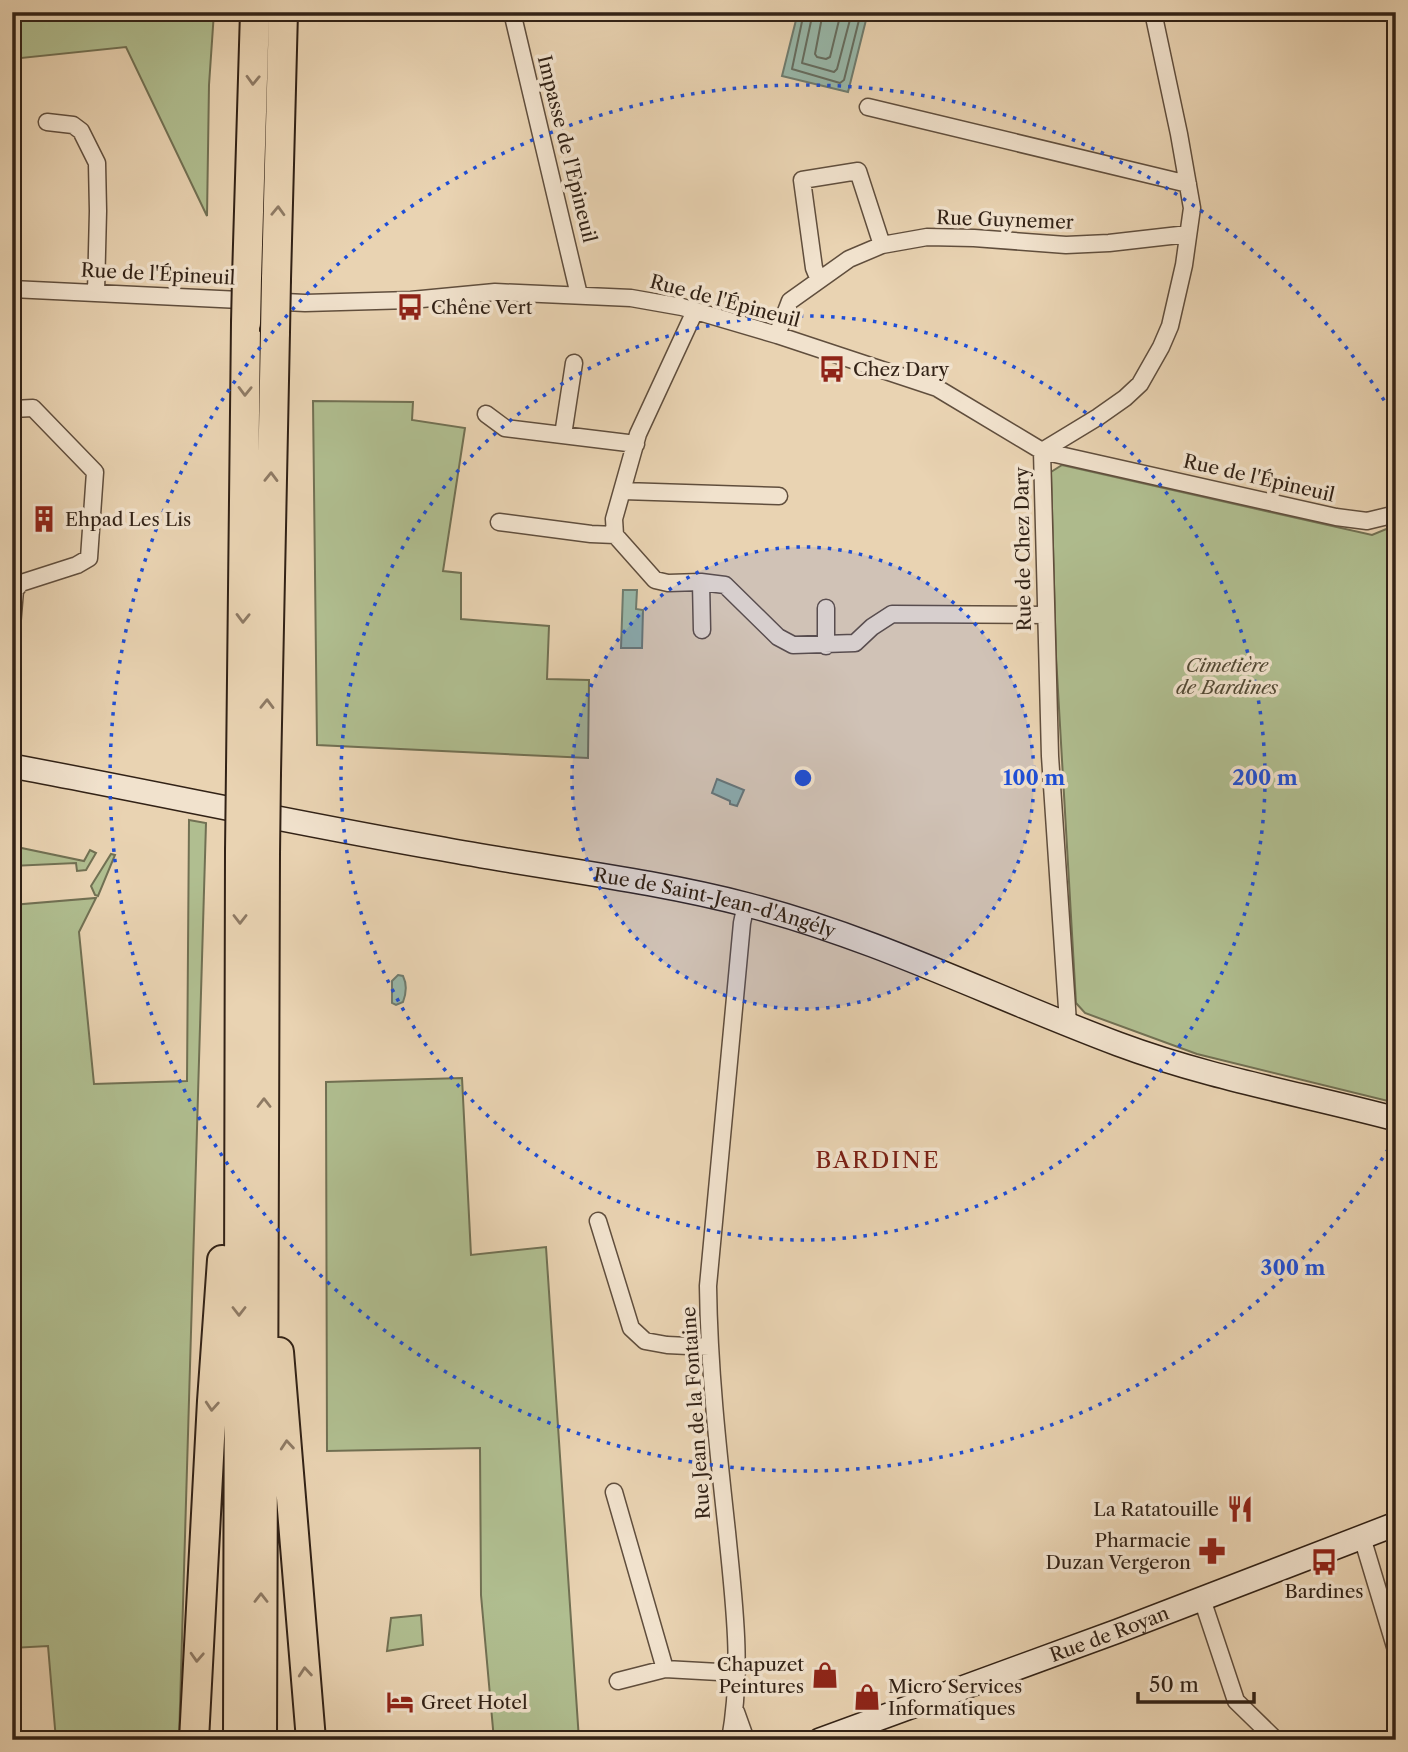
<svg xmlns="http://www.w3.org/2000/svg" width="1408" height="1752" font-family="'Libre Caslon Text',serif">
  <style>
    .green { fill: #b0be90; stroke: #717053; stroke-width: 2 }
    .water { fill: #98b8aa; stroke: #6f7c6f; stroke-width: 2 }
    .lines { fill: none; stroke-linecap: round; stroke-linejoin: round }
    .shore { stroke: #656d60; stroke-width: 2 }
    .minor-casing { stroke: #604e3d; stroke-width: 19 }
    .secondary-casing { stroke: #322216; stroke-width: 26 }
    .trunk-casing { stroke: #322216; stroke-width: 32 }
    .minor { stroke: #f1e2cd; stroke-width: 16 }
    .secondary { stroke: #f1e2cd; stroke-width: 23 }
    .trunk { stroke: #e9d3b2; stroke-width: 28 }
    .trunk-bridge-casing { stroke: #322216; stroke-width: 32; stroke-linecap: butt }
    .trunk-bridge { stroke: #e9d3b2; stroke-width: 28 }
    .oneway { stroke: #8e7a64 }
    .ring { fill: none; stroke: #1d4ed8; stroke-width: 3.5; stroke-dasharray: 3.5 7 }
    .labels { text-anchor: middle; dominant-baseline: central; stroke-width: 7; stroke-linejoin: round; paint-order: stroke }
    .street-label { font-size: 19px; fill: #322216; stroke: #f1e2cd }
    .poi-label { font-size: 19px; fill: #322216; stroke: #f1e2cd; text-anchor: start }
    .park-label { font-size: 19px; font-style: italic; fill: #524934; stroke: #f1e2cd }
    .quarter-label { font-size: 23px; letter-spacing: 2px; fill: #7a1f14; stroke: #f1e2cd }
    .centre { fill: #1d4ed8; stroke: #f1e2cd; stroke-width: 3.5 }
    .ring-label { font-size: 21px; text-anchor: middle; font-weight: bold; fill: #1d4ed8; stroke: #f1e2cd; stroke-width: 7; stroke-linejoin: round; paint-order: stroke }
  </style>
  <rect width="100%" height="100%" fill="#e9d3b2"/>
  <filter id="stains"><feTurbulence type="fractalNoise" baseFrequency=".00286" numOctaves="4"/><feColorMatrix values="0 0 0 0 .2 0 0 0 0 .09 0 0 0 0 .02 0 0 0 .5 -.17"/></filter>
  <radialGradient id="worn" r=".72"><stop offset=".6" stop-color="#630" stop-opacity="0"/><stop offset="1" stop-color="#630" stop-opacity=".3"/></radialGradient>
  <!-- green -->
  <path class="green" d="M12 12H214L209 85 207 216 126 47 12 59Z
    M313 401 413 402 412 420 465 428 443 571 461 573V619L549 626 547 679 589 680 588 758 317 745Z
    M1062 465 1372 535 1396 525V1103L1197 1054 1085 1013 1076 1003 1056 656 1051 472Z
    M189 820 206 823 179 1740H56L48 1646 12 1648V905L96 898 79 932 94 1084 187 1081Z
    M12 846 84 861 90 850 96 853 86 870 77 871 76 863 12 866Z
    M111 854 115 855 98 896 95 895 91 886Z
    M462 1078 471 1255 546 1247 579 1740H494L481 1595 480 1448 327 1451 326 1082Z
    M421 1615 423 1645 387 1651 391 1618Z"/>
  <!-- water -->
  <path class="water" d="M798 12H868L848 92 782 76Z
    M623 590H637L636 609 643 610 642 648H621Z
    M717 779 744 790 737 806 730 804V801L712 793Z
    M398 975 403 976C407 984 406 994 403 1002L396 1005 392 1003V981Z"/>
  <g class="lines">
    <!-- shore -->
    <path class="shore" d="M804 12 792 69 840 83 844 80 861 12
      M813 12 802 63 834 72 837 69 852 12
      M823 12 815 54 817 57 826 59 830 57 841 12"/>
    <defs>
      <path id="minor" d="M512 12 579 295
        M868 107 1188 184
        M47 122 73 125 81 131 97 163 98 211 96 292
        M819 280 814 268 802 180 858 171 882 245
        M12 289 305 303 411 300 495 292 631 298 682 307 777 335 937 388 1042 451 1336 517 1367 521 1396 514
        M695 311 638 434 614 519 615 535 655 580 668 583 701 582 725 585 778 637 793 645 855 643 872 627 892 614 1046 615
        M777 335 790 301 849 259 882 245 927 237 974 238 1066 245 1109 243 1188 234
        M12 409 33 408 95 472 89 558 77 565 21 583 15 590 12 626
        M486 414 505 428 636 444
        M563 435 574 363
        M1042 451 1050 756 1068 1023
        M1042 451 1098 417 1125 398 1140 384 1161 347 1170 326 1184 265 1192 208 1179 134 1153 12
        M623 491 779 496
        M499 522 591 534 615 535
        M701 582 702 630
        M826 646V608
        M598 1221 631 1328 645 1341 667 1345 709 1347
        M614 1492 665 1669 737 1673
        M1362 1537 1396 1650
        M1202 1599 1236 1701 1276 1740
        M618 1681 665 1669
        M736 1712 746 1740
        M730 1740C743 1668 734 1603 727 1532 718 1450 709 1369 708 1286L742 923 746 904"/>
      <g id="secondary">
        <path id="s1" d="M12 766C156 793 299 824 443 849 544 868 648 879 748 905 876 938 995 998 1118 1044 1209 1078 1302 1094 1396 1119"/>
        <path id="s2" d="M820 1740 1118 1631 1396 1524"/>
      </g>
      <path id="trunk" d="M247 278 255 12
        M276 279 283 12
        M241 768 246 323
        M266 773 275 332
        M279 1352 311 1740
        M194 1740 212 1401 222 1260
        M238 1740 240 851
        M262 1740 265 854"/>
    </defs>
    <!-- minor casing -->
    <use href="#minor" class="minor-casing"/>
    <!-- secondary casing -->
    <use href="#secondary" class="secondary-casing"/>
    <!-- trunk casing -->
    <use href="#trunk" class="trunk-casing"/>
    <!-- minor -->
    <use href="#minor" class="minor"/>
    <!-- secondary -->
    <use href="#secondary" class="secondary"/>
    <!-- trunk -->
    <use href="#trunk" class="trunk"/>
    <defs>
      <path id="trunk-bridge" d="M246 323 247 278
        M275 332 276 279
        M240 851 241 768
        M265 854 266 773"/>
    </defs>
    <!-- trunk-bridge casing -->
    <use href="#trunk-bridge" class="trunk-bridge-casing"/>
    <!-- trunk-bridge -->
    <use href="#trunk-bridge" class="trunk-bridge"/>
  </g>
  <!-- one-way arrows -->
  <defs><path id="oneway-chevron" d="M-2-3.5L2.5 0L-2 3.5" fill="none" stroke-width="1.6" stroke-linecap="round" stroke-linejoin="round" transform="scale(1.75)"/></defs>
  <g class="oneway">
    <use href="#oneway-chevron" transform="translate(253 80) rotate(92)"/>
    <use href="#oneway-chevron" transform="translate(278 211) rotate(-88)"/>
    <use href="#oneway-chevron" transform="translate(245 391) rotate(91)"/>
    <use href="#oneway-chevron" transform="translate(271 477) rotate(-89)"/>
    <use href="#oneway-chevron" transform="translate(243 618) rotate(91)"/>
    <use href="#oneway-chevron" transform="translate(267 704) rotate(-89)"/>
    <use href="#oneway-chevron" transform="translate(240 919) rotate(90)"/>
    <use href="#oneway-chevron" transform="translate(264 1103) rotate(-90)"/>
    <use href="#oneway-chevron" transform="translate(239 1311) rotate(90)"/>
    <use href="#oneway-chevron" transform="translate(212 1406) rotate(94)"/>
    <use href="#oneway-chevron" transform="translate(287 1445) rotate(-95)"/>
    <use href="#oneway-chevron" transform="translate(261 1598) rotate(-90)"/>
    <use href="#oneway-chevron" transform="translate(197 1657) rotate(93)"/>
    <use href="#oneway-chevron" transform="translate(305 1672) rotate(-95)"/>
  </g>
  <!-- distance rings -->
  <circle cx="803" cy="778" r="231" fill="#1d4ed8" fill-opacity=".12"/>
  <g class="ring">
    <circle cx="803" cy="778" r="231"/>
    <circle cx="803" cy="778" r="462"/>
    <path d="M1394 1140A693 693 0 1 1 1394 416"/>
  </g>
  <!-- icons -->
  <defs>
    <symbol id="bus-bare" viewBox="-9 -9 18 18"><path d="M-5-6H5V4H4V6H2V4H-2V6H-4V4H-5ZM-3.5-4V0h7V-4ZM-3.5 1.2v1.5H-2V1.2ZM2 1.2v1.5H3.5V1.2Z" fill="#8f2418" stroke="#f1e2cd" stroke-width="2.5" paint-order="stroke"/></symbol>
    <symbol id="building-bare" viewBox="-9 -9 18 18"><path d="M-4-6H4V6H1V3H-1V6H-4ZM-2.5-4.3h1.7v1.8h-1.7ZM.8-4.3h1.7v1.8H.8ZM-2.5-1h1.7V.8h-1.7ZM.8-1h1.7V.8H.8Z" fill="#8f2418" stroke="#f1e2cd" stroke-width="2.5" paint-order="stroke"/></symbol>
    <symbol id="restaurant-bare" viewBox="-9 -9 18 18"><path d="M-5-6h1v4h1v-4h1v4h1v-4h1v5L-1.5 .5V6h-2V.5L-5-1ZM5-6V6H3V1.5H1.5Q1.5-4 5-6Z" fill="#8f2418" stroke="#f1e2cd" stroke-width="2.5" paint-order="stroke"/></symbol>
    <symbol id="pharmacy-bare" viewBox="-9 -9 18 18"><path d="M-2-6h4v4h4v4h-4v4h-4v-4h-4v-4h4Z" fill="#8f2418" stroke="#f1e2cd" stroke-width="2.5" paint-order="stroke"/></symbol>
    <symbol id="shop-bare" viewBox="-9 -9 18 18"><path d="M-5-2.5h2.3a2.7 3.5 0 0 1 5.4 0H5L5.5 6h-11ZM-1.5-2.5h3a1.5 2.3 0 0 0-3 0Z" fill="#8f2418" stroke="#f1e2cd" stroke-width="2.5" paint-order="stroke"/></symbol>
    <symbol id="hotel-bare" viewBox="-9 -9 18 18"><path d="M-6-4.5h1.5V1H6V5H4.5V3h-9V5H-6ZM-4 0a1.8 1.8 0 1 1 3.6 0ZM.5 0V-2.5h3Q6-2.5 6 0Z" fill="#8f2418" stroke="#f1e2cd" stroke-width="2.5" paint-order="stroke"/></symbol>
  </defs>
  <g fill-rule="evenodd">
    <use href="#bus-bare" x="391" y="288" width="38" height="38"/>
    <use href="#bus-bare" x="813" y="350" width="38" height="38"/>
    <use href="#building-bare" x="25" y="500" width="38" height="38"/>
    <use href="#restaurant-bare" x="1221" y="1490" width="38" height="38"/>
    <use href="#pharmacy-bare" x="1193" y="1532" width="38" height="38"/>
    <use href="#bus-bare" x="1305" y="1543" width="38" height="38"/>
    <use href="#shop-bare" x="806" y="1656" width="38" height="38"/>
    <use href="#shop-bare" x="848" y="1678" width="38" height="38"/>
    <use href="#hotel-bare" x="381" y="1683" width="38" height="38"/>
  </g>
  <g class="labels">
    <!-- street labels -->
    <g class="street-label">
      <text transform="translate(567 149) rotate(76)">Impasse de l'Epineuil</text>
      <text transform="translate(1005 220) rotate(2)">Rue Guynemer</text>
      <text transform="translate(158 274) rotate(3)">Rue de l'Épineuil</text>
      <text transform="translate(725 301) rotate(15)">Rue de l'Épineuil</text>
      <text transform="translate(1259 478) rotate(13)">Rue de l'Épineuil</text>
      <text transform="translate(1023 549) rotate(-91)">Rue de Chez Dary</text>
      <text stroke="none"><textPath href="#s1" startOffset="716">Rue de Saint-Jean-d'Angély</textPath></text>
      <text transform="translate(696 1413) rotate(-94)">Rue Jean de la Fontaine</text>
      <text stroke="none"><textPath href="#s2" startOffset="308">Rue de Royan</textPath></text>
    </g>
    <!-- poi labels -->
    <g class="poi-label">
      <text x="431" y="307">Chêne Vert</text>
      <text x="853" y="369">Chez Dary</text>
      <text x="65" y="519">Ehpad Les Lis</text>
      <text x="1219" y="1509" text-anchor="end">La Ratatouille</text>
      <text x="1191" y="1540" text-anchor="end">Pharmacie<tspan x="1191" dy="22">Duzan Vergeron</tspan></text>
      <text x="1324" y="1591" text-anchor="middle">Bardines</text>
      <text x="804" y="1664" text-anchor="end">Chapuzet<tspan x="804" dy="22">Peintures</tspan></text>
      <text x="888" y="1686">Micro Services<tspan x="888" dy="22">Informatiques</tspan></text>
      <text x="421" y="1702">Greet Hotel</text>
    </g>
    <!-- park labels -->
    <g class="park-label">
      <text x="1227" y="665">Cimetière<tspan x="1227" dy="22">de Bardines</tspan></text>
    </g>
    <!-- quarter labels -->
    <g class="quarter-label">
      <text x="878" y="1160">BARDINE</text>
    </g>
  </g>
  <circle cx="803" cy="778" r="10" class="centre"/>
  <g class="ring-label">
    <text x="1034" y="785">100 m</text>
    <text x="1265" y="785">200 m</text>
    <text x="1293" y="1275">300 m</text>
  </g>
  <!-- margin -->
  <rect width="1408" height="1752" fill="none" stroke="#e9d3b2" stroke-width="42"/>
  <rect x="14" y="14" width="1380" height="1724" fill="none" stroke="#322216" stroke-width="3.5"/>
  <rect x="21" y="21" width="1366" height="1710" fill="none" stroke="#322216" stroke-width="2"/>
  <!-- scale -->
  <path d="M1138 1692v10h116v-10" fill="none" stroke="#322216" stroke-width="3.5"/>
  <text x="1149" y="1692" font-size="21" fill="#322216" stroke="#f1e2cd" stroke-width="5" paint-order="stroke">50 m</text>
  <rect width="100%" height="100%" filter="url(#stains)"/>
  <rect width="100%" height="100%" fill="url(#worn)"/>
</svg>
